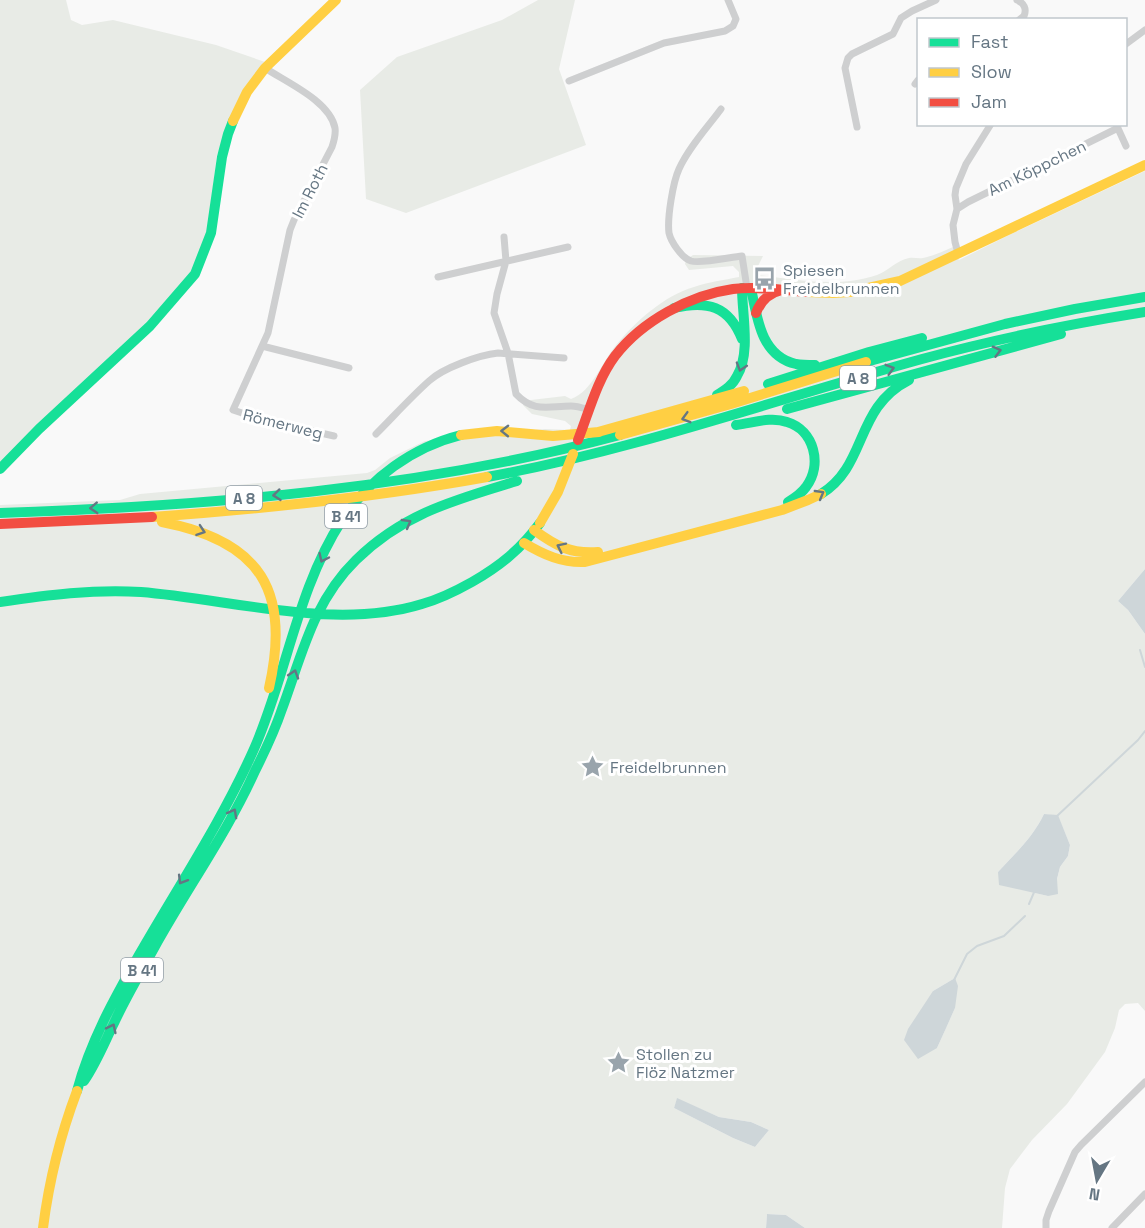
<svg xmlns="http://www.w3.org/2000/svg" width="1145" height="1228" font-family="'Space Grotesk',sans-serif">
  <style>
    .green { fill: #e8ebe6; fill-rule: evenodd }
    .water { fill: #ced6d9 }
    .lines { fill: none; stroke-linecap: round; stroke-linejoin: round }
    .stream { stroke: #ced6d9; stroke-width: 2 }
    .street { stroke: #cecfd0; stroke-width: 7 }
    .fast { stroke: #16e098; stroke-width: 10 }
    .slow { stroke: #ffcf43; stroke-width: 10 }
    .jam { stroke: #f24e42; stroke-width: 10 }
    .oneway { stroke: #657683 }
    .labels { text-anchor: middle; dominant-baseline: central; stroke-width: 6; stroke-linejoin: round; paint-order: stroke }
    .shield { fill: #fff; stroke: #939fa8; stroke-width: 1.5 }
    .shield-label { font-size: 15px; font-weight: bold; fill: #657683 }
    .street-label { font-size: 16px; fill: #657683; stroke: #fff }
    .poi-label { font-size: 16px; fill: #657683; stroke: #fff; text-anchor: start }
  </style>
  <rect width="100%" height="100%" fill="#f9f9f9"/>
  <!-- green -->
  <path class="green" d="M0 0H66L71 20 82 25 113 20 216 45 268 63 237 107 217 155 207 233 193 274 150 320 0 465Z
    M538 0H575L559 69 586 145 406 213 366 199 360 90 397 57 502 20Z
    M1145 171V569L1118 601 1128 610 1145 634V1011L1138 1003 1125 1004 1119 1010 1115 1028 1105 1052 1067 1104 1032 1140 1010 1169 1005 1188 1002 1228H805L786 1215 767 1214 766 1228H0V505L120 500 140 494 367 473 375 470 390 458 425 441 545 429 570 430 571 426 565 421 532 414 523 405 531 400 565 396 571 399C593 391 602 361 617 344 637 320 664 296 694 287 708 282 724 280 739 277V272L733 266 689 270 685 264 686 260 693 255 763 256 757 268 758 275C797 280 839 288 877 275 888 271 897 260 909 258 914 257 918 259 923 258 933 256 944 251 953 247L959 260 1005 237ZM1044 814 1058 816 1070 845 1068 856 1060 867 1057 879 1048 896 1035 893 998 872C1015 854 1033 837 1044 814ZM955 978V1008L937 1048 933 991ZM677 1099 719 1117 751 1122 769 1130 755 1147 733 1138 674 1108Z"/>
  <!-- water -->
  <path class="water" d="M1145 569V634L1128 610 1118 601Z
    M1044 814 1058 815 1070 845 1068 856 1060 867 1057 879 1058 894 1048 896 999 885 998 872C1015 854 1033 837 1044 814Z
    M955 978 958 986 955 1008 947 1026 937 1048 918 1059 904 1040 908 1029 933 991Z
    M677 1098 719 1117 751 1122 769 1130 755 1147 733 1138 674 1108Z
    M767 1214 786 1215 805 1228H766Z"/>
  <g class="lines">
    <!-- stream -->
    <path class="stream" d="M1140 650 1145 667
      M1057 816 1138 740 1145 731
      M1029 904 1035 890
      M954 980 967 954 977 946 1004 936 1025 916"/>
    <!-- street -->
    <path class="street" d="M1017 0C1024 3 1027 9 1024 16L1019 20
      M1126 44 1145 30
      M265 68C286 82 330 101 335 128 336 135 334 141 332 147L294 220 290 230 268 333 233 410 263 420 334 436
      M569 81 664 43 725 31 733 26 736 19 728 0
      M915 84 918 80
      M721 109C707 128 689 147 679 169 673 182 667 218 669 233 671 242 682 258 691 261 701 264 731 257 742 256L747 288
      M1116 124 1126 146
      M857 127 845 68 848 58 852 54 893 34 901 18 912 11 936 0
      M957 209 968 202 1118 128
      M504 237 506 261 497 294 494 313 508 353 516 394C534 413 548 406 571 406 577 406 583 408 590 410
      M958 253 955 242 953 225 957 209 955 195 956 188 966 164 991 124
      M438 277 568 247
      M262 346 349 368
      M376 434C393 417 411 397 429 381 443 368 479 355 498 353L564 358
      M1046 1228V1220L1049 1211 1075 1152 1081 1145 1145 1082
      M1112 1228 1145 1194"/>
    <!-- fast -->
    <path class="fast" d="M751 288C757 318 761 356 796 364 802 365 809 365 815 365
      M674 308C707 300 729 306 742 339
      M866 362 1005 324 1075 309 1145 297
      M768 384 869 352 922 338
      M717 395C725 390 733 385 737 376 751 353 742 314 742 288
      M787 409 1061 334
      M736 425C753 423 771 416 787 422 814 430 823 465 806 487 801 494 795 498 788 502
      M0 469 39 429 150 326 195 274 211 233 222 157 228 134 233 121
      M487 477C635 450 777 399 922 359 996 339 1070 324 1145 312
      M821 494C868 465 854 408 909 380
      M0 513C208 506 418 489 620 435
      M0 602C47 595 93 589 141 592 230 599 335 631 422 604 440 599 456 591 472 582 500 566 521 549 540 523
      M84 1081C97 1062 105 1041 115 1021 128 993 144 967 158 941 190 884 228 831 255 771 265 751 275 730 282 709 302 655 313 602 356 560 404 513 455 500 517 481
      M77 1091C90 1042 114 999 139 955 178 887 222 821 254 749 287 674 297 589 342 520 370 478 413 447 461 435"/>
    <!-- slow -->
    <path class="slow" d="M233 121 247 92 265 68 336 0
      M807 292 833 293 850 292 900 281 1145 165
      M598 432 744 391
      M461 435 497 431 553 436 599 432
      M620 435 731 404 866 362
      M152 517C264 509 376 497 487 477
      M162 522C261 541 291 591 269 688
      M540 523 558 492 573 454
      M534 530C556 546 570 554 598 552
      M524 543C544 555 562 563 585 562L782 510 808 500 821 494
      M43 1228C49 1181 60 1136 77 1091"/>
    <!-- jam -->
    <path class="jam" d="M756 313C761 300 769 293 782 290
      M578 440C589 412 597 380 615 356 642 321 690 295 733 289 758 286 783 290 807 292
      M0 524 152 517"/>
  </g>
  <!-- one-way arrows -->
  <defs><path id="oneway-chevron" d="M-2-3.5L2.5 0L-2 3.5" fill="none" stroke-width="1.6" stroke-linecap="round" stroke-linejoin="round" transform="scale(1.5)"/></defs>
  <g class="oneway">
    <use href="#oneway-chevron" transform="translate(997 351) rotate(-15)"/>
    <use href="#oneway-chevron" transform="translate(741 367) rotate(107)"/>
    <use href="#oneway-chevron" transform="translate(890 369) rotate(-16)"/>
    <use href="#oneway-chevron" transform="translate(686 418) rotate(164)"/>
    <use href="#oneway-chevron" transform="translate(505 431) rotate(-179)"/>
    <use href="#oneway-chevron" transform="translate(820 494) rotate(-30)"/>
    <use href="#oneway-chevron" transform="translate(277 495) rotate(174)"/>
    <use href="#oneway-chevron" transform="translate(94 508) rotate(177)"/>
    <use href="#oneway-chevron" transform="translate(407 523) rotate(-30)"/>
    <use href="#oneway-chevron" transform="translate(201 531) rotate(19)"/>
    <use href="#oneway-chevron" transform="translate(561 547) rotate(-154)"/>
    <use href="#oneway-chevron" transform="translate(323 558) rotate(115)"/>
    <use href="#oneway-chevron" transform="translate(294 674) rotate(-72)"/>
    <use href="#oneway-chevron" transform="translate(233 813) rotate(-61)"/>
    <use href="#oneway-chevron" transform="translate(182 880) rotate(121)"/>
    <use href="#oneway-chevron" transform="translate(112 1028) rotate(-64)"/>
  </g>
  <!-- icons -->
  <defs>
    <symbol id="bus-bare" viewBox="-9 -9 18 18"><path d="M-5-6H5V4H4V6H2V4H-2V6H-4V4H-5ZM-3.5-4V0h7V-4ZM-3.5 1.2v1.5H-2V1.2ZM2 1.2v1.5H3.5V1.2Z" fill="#99a4ac" stroke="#fff" stroke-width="2.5" paint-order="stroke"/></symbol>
    <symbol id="sight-bare" viewBox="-9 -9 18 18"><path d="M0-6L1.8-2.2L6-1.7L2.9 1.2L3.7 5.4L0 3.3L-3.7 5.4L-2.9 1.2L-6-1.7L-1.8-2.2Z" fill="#99a4ac" stroke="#fff" stroke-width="2.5" paint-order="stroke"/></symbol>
  </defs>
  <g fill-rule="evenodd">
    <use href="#bus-bare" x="748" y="262" width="33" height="33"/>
    <use href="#sight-bare" x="576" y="750" width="33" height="33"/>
    <use href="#sight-bare" x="602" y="1046" width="33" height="33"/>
  </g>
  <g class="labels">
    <!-- shield labels -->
    <g class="shield">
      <rect x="840" y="366" width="36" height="24" rx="4.5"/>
      <rect x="226" y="486" width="36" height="24" rx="4.5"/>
      <rect x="325" y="504" width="42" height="24" rx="4.5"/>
      <rect x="121" y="958" width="42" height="24" rx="4.5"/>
    </g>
    <g class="shield-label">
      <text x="858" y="378">A 8</text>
      <text x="244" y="498">A 8</text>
      <text x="346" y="516">B 41</text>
      <text x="142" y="970">B 41</text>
    </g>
    <!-- street labels -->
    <g class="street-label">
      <text transform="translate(1037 168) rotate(-26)">Am Köppchen</text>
      <text transform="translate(310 191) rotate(-63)">Im Roth</text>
      <text transform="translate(283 424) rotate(14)">Römerweg</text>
    </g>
    <!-- poi labels -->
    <g class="poi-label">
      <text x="783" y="270">Spiesen<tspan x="783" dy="18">Freidelbrunnen</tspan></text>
      <text x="610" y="767">Freidelbrunnen</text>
      <text x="636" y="1054">Stollen zu<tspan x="636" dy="18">Flöz Natzmer</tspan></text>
    </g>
  </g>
  <!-- legend -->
  <rect x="917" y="18" width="210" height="108" fill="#ffffff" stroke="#c1c8cd" stroke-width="1.5"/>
  <rect x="929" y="38" width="30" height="9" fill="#16e098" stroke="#c1c8cd" stroke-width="1.5"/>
  <text x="971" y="48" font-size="18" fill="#657683">Fast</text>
  <rect x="929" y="68" width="30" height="9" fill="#ffcf43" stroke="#c1c8cd" stroke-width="1.5"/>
  <text x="971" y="78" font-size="18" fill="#657683">Slow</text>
  <rect x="929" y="98" width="30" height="9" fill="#f24e42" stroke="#c1c8cd" stroke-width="1.5"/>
  <text x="971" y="108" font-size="18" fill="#657683">Jam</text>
  <!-- north arrow -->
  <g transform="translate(1097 1180) rotate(190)" stroke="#ffffff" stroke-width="4.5" paint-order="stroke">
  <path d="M0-4.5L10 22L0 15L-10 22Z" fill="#657683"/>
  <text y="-9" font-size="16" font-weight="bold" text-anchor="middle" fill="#657683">N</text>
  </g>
</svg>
